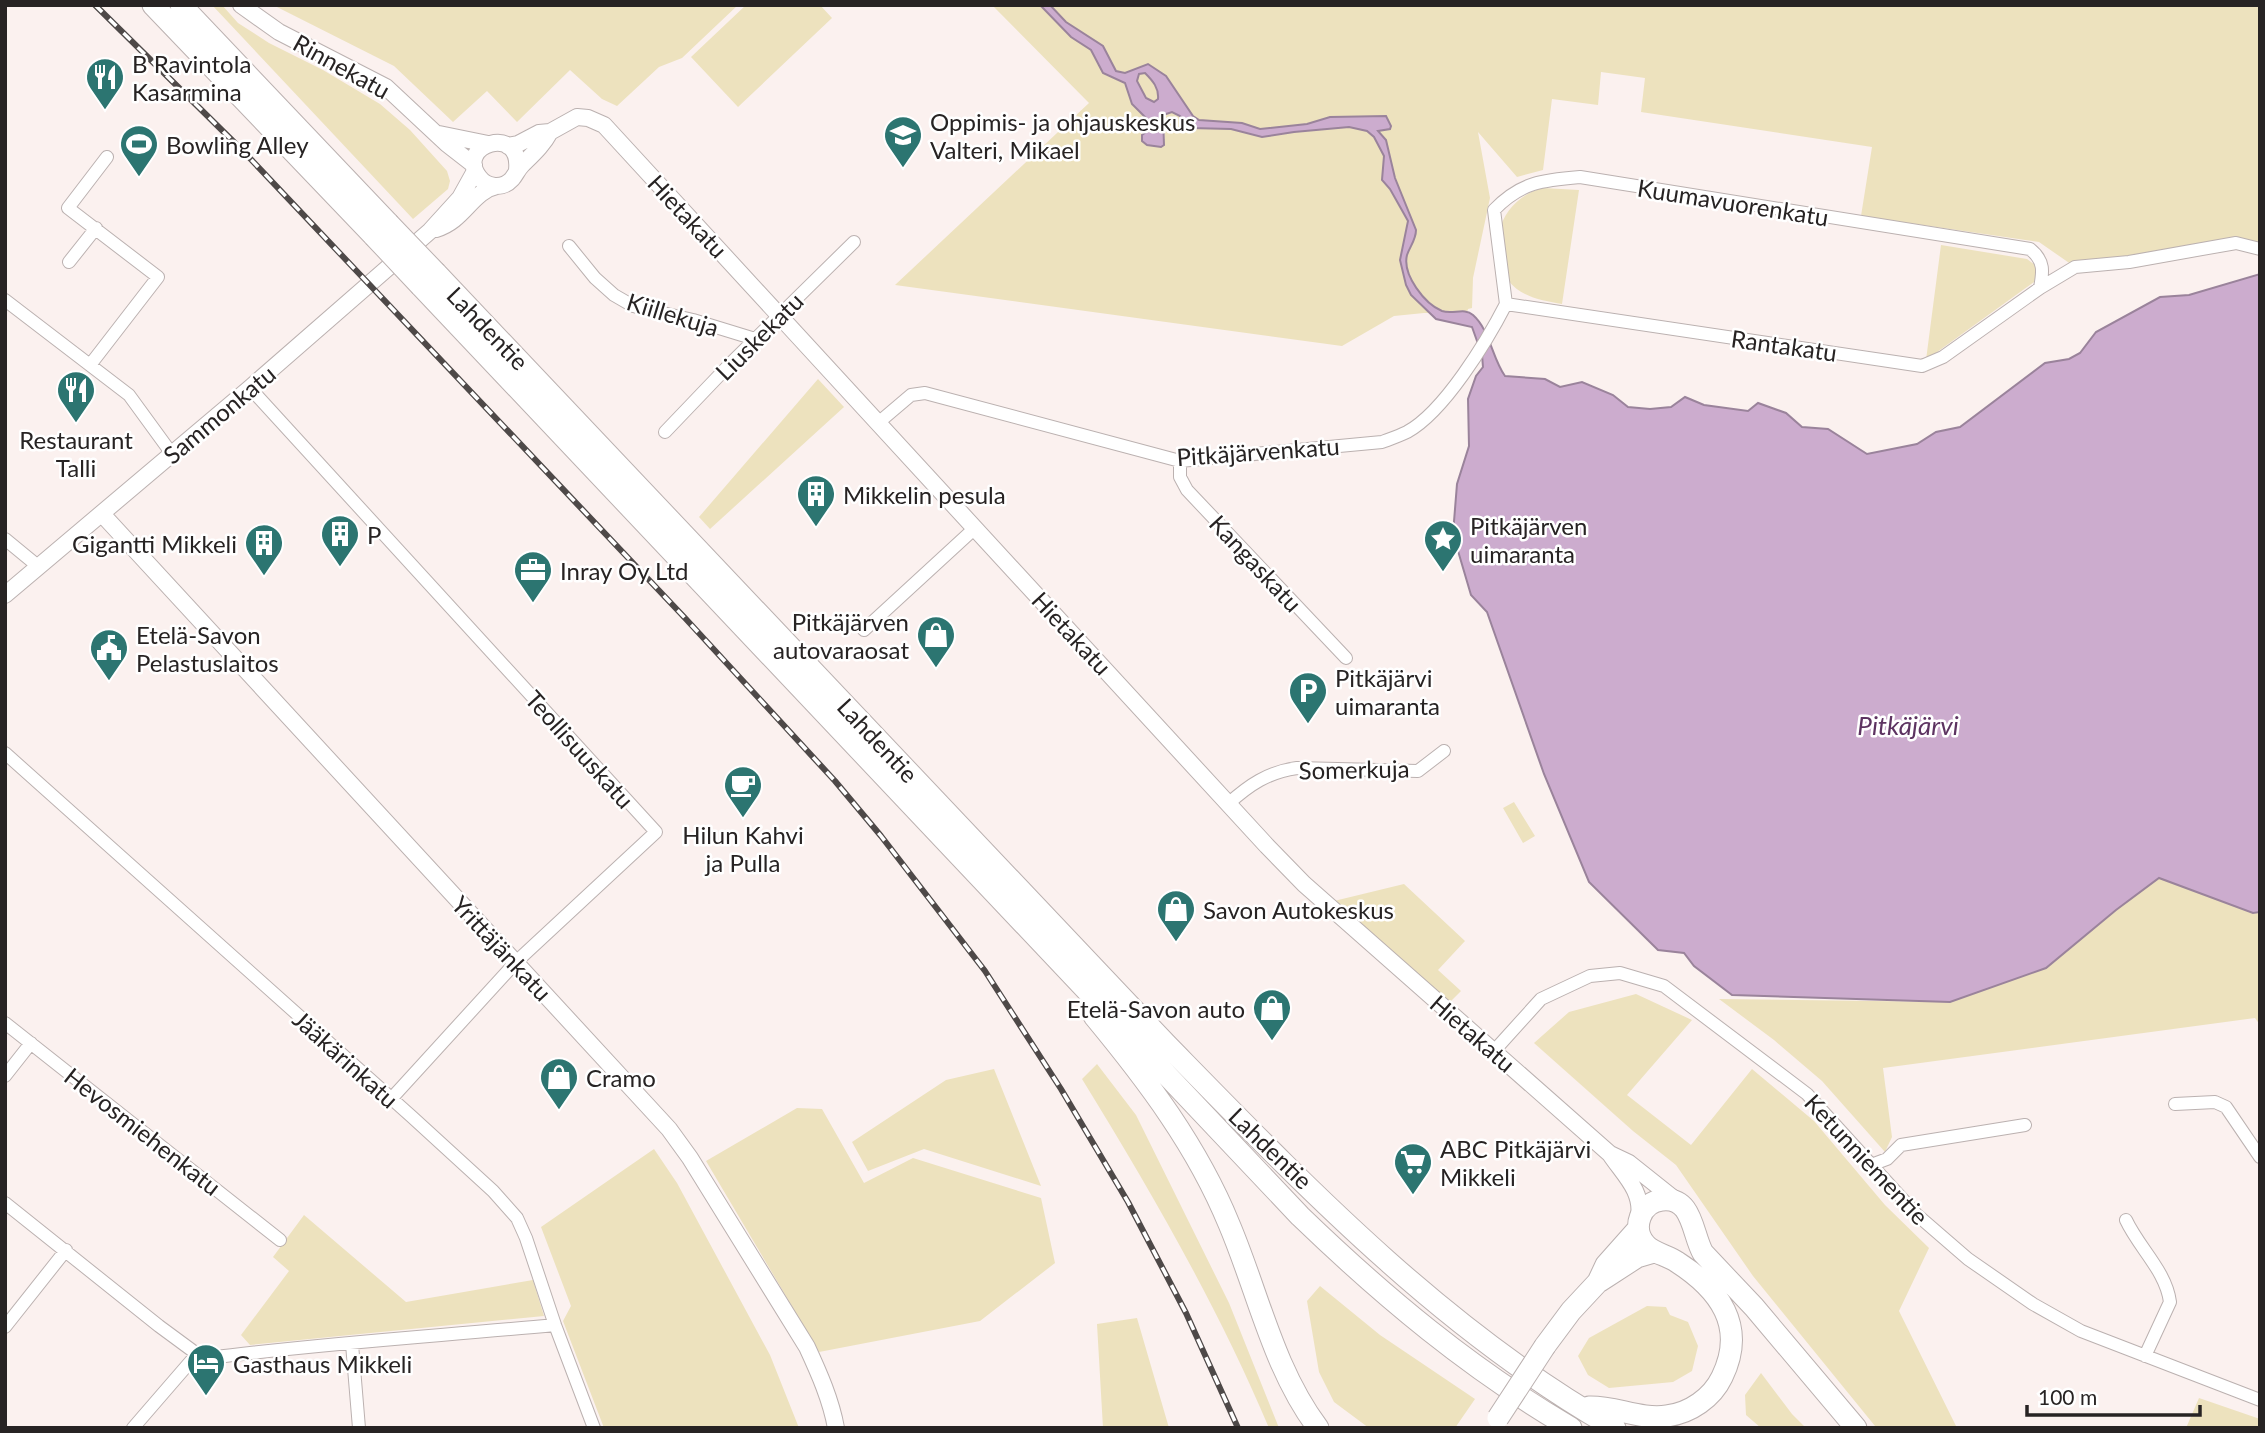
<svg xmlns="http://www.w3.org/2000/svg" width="2265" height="1433" font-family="Lato,sans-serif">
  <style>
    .green { fill: #ede2be; fill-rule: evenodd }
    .water { fill: #ccacce; stroke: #9a839b; stroke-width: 2; fill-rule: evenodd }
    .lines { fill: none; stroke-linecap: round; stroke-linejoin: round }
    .minor-casing { stroke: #bbb1b0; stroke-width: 14 }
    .tertiary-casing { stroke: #bbb1b0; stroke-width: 18 }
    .trunk-casing { stroke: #bbb1b0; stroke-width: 23 }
    .minor { stroke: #fff; stroke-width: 12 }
    .tertiary { stroke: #fff; stroke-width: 16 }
    .trunk { stroke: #fff; stroke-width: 21 }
    .rail-casing { stroke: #4e4948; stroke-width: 6 }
    .rail { stroke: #fff; stroke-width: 3.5; stroke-dasharray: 10; stroke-linecap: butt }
    .trunk-bridge-casing { stroke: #bbb1b0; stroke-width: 23; stroke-linecap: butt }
    .trunk-bridge { stroke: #fff; stroke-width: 21 }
    .labels { text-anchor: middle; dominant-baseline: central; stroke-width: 5; stroke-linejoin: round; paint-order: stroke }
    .poi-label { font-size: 24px; fill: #272323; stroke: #fff; text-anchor: start }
    .street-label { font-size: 24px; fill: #272323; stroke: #fff }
    .water-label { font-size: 26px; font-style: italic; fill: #5d3361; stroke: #fff }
  </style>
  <rect width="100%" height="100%" fill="#fbf1ef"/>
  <!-- green -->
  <path class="green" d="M212 5H222L238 23 269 43 323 70 380 104 410 130 447 171 450 181 448 189 413 219Z
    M273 5H738L682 58 659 67 617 106 602 99 570 70 517 122 487 91 453 122 394 66Z
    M746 5H820L832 18 738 107 691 57Z
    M992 5H2260V250L2236 243 2075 267 2039 242 1861 216 1872 147 1641 112 1645 78 1601 72 1598 105 1552 99 1543 170 1517 177 1478 132 1490 198 1473 278 1472 308 1468 309 1467 313H1424L1394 316 1342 346 895 285 1089 103ZM1146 121 1164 130 1165 139 1147 145 1142 140V135L1146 133Z
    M1543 188 1579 190 1562 304C1543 301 1520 297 1508 280 1505 275 1505 265 1503 259 1502 251 1497 240 1499 232 1504 210 1522 193 1543 188Z
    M1941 245 2027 259 2035 265 2037 272 2034 282 1926 360Z
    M818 379 844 407 710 529 699 517Z
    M1514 802 1535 836 1523 843 1503 808Z
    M2159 878 2253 913 2260 912V1025L2255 1018 1883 1068 1892 1137 1885 1152 1822 1081 1774 1040 1719 999 1950 1002 2116 910Z
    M1404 884 1465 941 1438 970 1461 991 1449 1003 1334 901Z
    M1636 994 1692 1020 1627 1095 1691 1145 1752 1069 1814 1121 1885 1205 1929 1248 1899 1311 1957 1428H1877L1875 1426 1753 1276 1676 1165 1633 1131 1534 1043 1569 1012Z
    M1097 1064 1136 1115 1229 1303 1279 1428H1269C1218 1307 1151 1191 1082 1079Z
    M994 1069 1041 1186 924 1149 868 1171 852 1142 946 1080Z
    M797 1108 822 1109 864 1183 913 1158 1041 1198 1055 1263 980 1321 819 1352 706 1161Z
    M654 1149 677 1183 770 1355 799 1428H604L563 1321 571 1306 541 1227Z
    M304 1215 406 1302 533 1280 544 1316 250 1345 241 1335 289 1271 273 1257Z
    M1320 1286 1380 1335 1475 1399 1455 1428H1369L1334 1402 1319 1372 1307 1301Z
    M1647 1306 1666 1307 1670 1315 1688 1322 1698 1346 1692 1371 1673 1382 1609 1388 1588 1375 1578 1356 1589 1338Z
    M1137 1318 1169 1428H1103L1097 1324Z
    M1761 1373 1792 1414 1806 1428H1761L1746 1415 1745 1395Z
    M2199 1398 2260 1419V1428H2186Z"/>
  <!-- water -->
  <path class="water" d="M1040 5H1050L1066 22 1103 46 1116 71 1125 73 1148 64 1166 76 1193 116 1199 120 1242 123 1260 129 1307 124 1330 117 1386 116 1391 126 1390 129 1378 131 1386 140 1395 178 1416 230C1416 240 1410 246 1407 255 1402 275 1425 304 1442 311 1453 315 1464 307 1473 315 1490 330 1492 358 1505 376L1545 379 1560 387 1582 382 1613 395 1628 407 1650 409 1671 407 1685 397 1704 405 1748 411 1758 403 1786 413 1802 427 1828 429 1867 454 1917 444 1936 432 1960 427 2045 363 2069 359 2080 353 2096 332 2160 297 2189 295 2260 274V912L2253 913 2159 878 2116 910 2046 968 1950 1002 1732 995 1694 966 1684 953 1658 950 1589 882 1544 774 1487 612 1471 595 1453 534 1457 484 1469 446 1468 399 1476 376 1483 367 1482 355 1472 327 1436 319 1411 295 1406 285 1400 260 1408 221 1390 189 1382 180 1384 156 1374 137 1367 131 1349 127 1294 132 1262 137 1231 129 1190 128 1180 116 1172 112 1163 115 1164 145 1161 147 1147 145 1142 141V135L1146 132V118L1132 104 1125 83 1103 73 1091 50 1071 37ZM1145 73C1153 81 1159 88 1158 99L1154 102 1146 98 1137 81 1139 74Z"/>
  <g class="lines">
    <defs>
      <path id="minor" d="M569 246 595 278 614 295 633 306 693 320 755 339
        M69 262 96 228
        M5 300 129 395 172 454
        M1506 304 1922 366 1943 357 2040 288 2075 267 2129 262 2236 243 2260 249
        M1506 304 1494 210C1521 182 1543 180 1580 177L2030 249C2045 261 2043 272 2040 288
        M90 365 158 277 68 208 107 157
        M250 388 656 832 516 962 391 1099
        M878 423 911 395 925 393 1180 461 1382 442C1390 439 1399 436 1407 432 1444 412 1487 341 1506 304
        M665 432 731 363 854 242
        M1180 461V477L1187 490 1346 658
        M5 539 39 567
        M864 630 975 528
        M5 753 411 1116 493 1191 517 1218 526 1238 555 1325 594 1428
        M1228 804C1249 785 1268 772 1297 768L1418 771 1444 751
        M5 1023 280 1240
        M1494 1051 1541 999 1590 976 1620 973 1664 986 1807 1094 1916 1214 1968 1259 2033 1304 2081 1331 2260 1400
        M5 1076 31 1043
        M2175 1104 2215 1102 2226 1107 2260 1157
        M1871 1165 1887 1159 1901 1145 2025 1125
        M5 1203 159 1326 197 1354 209 1358C324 1343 439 1336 555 1325
        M2126 1220C2139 1248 2166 1271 2170 1302L2145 1356
        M5 1327 66 1250
        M352 1344 359 1428
        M133 1428 197 1354"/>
      <path id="tertiary" d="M241 5 279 32 386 87 447 144 474 165
        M439 134 488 144
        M508 146 518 144 539 133 550 132 577 117 588 118 604 125 1267 846 1304 884 1610 1154C1624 1175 1643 1191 1639 1217
        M517 170C522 123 454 145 479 177 487 188 503 189 512 179 516 174 518 169 522 165 533 154 543 145 550 132
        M436 229C464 221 472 191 497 186
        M102 514 669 1129 690 1158 807 1347C819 1373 831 1400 836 1428
        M5 595 250 388 430 231 460 198 475 171
        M1610 1154 1629 1163 1678 1202"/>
      <path id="trunk" d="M153 5 374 236
        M181 5 388 223
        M436 273 1166 1044C1303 1184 1442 1330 1615 1428
        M421 286 1300 1216C1384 1297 1470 1369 1571 1428
        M1094 1016C1147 1080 1197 1146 1229 1224 1258 1292 1273 1368 1318 1428
        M1600 1281 1637 1257 1654 1252
        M1545 1346 1571 1311 1598 1282 1606 1265 1638 1229
        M1589 1407C1615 1406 1640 1420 1667 1416 1690 1413 1712 1398 1722 1377 1747 1326 1719 1289 1677 1262 1667 1255 1652 1253 1645 1244 1631 1228 1641 1202 1662 1200 1693 1196 1692 1234 1703 1253L1754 1307 1856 1428"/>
    </defs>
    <!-- minor casing -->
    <use href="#minor" class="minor-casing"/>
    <!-- tertiary casing -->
    <use href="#tertiary" class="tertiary-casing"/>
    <!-- trunk casing -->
    <use href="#trunk" class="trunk-casing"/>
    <!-- minor -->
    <use href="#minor" class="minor"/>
    <!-- tertiary -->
    <use href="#tertiary" class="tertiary"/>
    <!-- trunk -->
    <use href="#trunk" class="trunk"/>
    <defs>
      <path id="rail" d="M95 5 243 151 685 618 835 781 881 836 985 971 1061 1089 1128 1202 1186 1313 1238 1428"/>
    </defs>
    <!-- rail casing -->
    <use href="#rail" class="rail-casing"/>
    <!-- rail -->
    <use href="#rail" class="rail"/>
    <defs>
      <path id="trunk-bridge" d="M388 223 436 273
        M374 236 421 286
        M1498 1418 1545 1346"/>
    </defs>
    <!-- trunk-bridge casing -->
    <use href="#trunk-bridge" class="trunk-bridge-casing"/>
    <!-- trunk-bridge -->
    <use href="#trunk-bridge" class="trunk-bridge"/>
  </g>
  <!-- icons -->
  <defs>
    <symbol id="restaurant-pin" viewBox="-11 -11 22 30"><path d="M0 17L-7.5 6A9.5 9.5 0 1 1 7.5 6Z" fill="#2c7571" stroke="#fff"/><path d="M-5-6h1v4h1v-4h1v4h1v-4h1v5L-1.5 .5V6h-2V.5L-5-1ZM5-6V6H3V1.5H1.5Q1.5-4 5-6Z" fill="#fff"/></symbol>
    <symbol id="school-pin" viewBox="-11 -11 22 30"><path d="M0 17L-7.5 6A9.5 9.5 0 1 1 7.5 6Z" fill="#2c7571" stroke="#fff"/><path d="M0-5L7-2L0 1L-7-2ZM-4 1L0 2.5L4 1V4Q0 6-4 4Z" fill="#fff"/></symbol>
    <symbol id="stadium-pin" viewBox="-11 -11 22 30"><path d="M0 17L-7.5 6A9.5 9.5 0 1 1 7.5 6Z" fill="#2c7571" stroke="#fff"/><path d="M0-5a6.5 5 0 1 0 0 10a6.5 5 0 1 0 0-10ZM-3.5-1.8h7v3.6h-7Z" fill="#fff"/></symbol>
    <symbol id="building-pin" viewBox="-11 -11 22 30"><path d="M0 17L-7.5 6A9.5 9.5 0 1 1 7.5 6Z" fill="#2c7571" stroke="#fff"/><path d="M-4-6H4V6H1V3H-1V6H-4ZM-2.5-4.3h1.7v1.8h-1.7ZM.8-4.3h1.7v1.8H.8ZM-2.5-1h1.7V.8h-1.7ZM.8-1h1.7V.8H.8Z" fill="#fff"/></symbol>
    <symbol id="sight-pin" viewBox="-11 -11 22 30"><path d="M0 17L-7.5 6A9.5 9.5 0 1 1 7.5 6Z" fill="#2c7571" stroke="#fff"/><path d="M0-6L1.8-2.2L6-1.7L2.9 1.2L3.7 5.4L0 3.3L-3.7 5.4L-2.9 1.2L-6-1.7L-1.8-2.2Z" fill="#fff"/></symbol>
    <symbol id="office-pin" viewBox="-11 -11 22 30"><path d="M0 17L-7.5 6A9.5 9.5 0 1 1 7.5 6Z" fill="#2c7571" stroke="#fff"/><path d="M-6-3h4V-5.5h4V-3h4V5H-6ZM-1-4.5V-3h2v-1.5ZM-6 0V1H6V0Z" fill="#fff"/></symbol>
    <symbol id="shop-pin" viewBox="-11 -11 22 30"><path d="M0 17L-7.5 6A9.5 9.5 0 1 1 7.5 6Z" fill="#2c7571" stroke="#fff"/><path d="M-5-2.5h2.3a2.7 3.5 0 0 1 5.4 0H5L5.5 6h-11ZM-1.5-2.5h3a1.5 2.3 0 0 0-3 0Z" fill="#fff"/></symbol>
    <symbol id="civic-pin" viewBox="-11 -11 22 30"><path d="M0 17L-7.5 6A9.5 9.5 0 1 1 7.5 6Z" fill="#2c7571" stroke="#fff"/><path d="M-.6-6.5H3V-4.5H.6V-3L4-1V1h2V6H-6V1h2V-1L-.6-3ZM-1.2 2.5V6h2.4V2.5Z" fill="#fff"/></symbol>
    <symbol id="parking-pin" viewBox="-11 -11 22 30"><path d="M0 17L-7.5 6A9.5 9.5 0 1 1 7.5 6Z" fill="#2c7571" stroke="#fff"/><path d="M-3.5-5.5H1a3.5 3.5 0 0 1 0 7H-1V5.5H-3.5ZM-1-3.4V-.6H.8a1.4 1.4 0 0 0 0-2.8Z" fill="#fff"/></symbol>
    <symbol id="cafe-pin" viewBox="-11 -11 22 30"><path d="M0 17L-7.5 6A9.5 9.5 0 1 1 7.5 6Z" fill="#2c7571" stroke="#fff"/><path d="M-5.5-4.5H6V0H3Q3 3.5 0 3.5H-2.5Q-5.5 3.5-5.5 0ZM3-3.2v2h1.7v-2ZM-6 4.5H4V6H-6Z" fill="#fff"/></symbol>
    <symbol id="supermarket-pin" viewBox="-11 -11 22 30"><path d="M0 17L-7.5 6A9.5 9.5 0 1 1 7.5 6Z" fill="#2c7571" stroke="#fff"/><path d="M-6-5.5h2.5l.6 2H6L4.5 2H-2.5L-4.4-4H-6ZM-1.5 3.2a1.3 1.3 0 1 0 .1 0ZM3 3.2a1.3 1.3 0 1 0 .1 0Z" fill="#fff"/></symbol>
    <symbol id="hotel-pin" viewBox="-11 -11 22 30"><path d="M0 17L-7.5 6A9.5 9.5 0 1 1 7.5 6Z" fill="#2c7571" stroke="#fff"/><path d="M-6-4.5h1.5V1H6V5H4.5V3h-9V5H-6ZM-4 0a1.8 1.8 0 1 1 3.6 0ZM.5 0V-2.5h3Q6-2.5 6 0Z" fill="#fff"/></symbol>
  </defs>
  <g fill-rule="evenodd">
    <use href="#restaurant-pin" x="83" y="55" width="44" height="60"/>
    <use href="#school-pin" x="881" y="113" width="44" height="60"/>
    <use href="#stadium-pin" x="117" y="122" width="44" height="60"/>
    <use href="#restaurant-pin" x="54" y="368" width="44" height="60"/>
    <use href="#building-pin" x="794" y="472" width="44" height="60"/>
    <use href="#building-pin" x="318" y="512" width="44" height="60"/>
    <use href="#sight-pin" x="1421" y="517" width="44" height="60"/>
    <use href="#building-pin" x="242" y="521" width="44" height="60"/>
    <use href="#office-pin" x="511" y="548" width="44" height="60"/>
    <use href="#shop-pin" x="914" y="613" width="44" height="60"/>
    <use href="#civic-pin" x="87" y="626" width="44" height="60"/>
    <use href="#parking-pin" x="1286" y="669" width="44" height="60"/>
    <use href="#cafe-pin" x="721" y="763" width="44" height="60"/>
    <use href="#shop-pin" x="1154" y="887" width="44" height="60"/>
    <use href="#shop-pin" x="1250" y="986" width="44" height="60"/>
    <use href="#shop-pin" x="537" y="1055" width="44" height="60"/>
    <use href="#supermarket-pin" x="1391" y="1140" width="44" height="60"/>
    <use href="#hotel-pin" x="184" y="1341" width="44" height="60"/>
  </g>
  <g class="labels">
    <!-- poi labels -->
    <g class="poi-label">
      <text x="132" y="63">B Ravintola<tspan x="132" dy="28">Kasarmina</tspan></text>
      <text x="930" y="121">Oppimis- ja ohjauskeskus<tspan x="930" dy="28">Valteri, Mikael</tspan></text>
      <text x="166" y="144">Bowling Alley</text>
      <text x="76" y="439" text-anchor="middle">Restaurant<tspan x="76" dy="28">Talli</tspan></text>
      <text x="843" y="494">Mikkelin pesula</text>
      <text x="1470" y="525">Pitkäjärven<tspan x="1470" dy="28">uimaranta</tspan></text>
      <text x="367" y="534">P</text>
      <text x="237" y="543" text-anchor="end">Gigantti Mikkeli</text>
      <text x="560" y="570">Inray Oy Ltd</text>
      <text x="909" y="621" text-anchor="end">Pitkäjärven<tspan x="909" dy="28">autovaraosat</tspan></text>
      <text x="136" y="634">Etelä-Savon<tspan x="136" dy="28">Pelastuslaitos</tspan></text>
      <text x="1335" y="677">Pitkäjärvi<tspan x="1335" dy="28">uimaranta</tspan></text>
      <text x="743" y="834" text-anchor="middle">Hilun Kahvi<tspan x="743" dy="28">ja Pulla</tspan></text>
      <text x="1203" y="909">Savon Autokeskus</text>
      <text x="1245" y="1008" text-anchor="end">Etelä-Savon auto</text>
      <text x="586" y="1077">Cramo</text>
      <text x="1440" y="1148">ABC Pitkäjärvi<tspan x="1440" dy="28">Mikkeli</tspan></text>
      <text x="233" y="1363">Gasthaus Mikkeli</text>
    </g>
    <!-- street labels -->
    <g class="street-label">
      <text transform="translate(342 66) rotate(29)">Rinnekatu</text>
      <text transform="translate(1733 202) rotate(9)">Kuumavuorenkatu</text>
      <text transform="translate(688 216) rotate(47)">Hietakatu</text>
      <text transform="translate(673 314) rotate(17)">Kiillekuja</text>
      <text transform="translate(488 328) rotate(46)">Lahdentie</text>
      <text transform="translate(759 336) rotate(-45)">Liuskekatu</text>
      <text transform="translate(1784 345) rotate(8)">Rantakatu</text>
      <text transform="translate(219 414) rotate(-40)">Sammonkatu</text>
      <text transform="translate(1258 451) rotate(-4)">Pitkäjärvenkatu</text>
      <text transform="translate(1256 563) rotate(47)">Kangaskatu</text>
      <text transform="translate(1072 633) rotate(47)">Hietakatu</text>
      <text transform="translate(878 740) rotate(47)">Lahdentie</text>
      <text transform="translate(580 749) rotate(48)">Teollisuuskatu</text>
      <text transform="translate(1354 769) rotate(-1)">Somerkuja</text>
      <text transform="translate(502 948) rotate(47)">Yrittäjänkatu</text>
      <text transform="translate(1473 1033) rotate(41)">Hietakatu</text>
      <text transform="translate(346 1059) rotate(42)">Jääkärinkatu</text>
      <text transform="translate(143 1131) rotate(38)">Hevosmiehenkatu</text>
      <text transform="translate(1271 1148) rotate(44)">Lahdentie</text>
      <text transform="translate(1867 1159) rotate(47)">Ketunniementie</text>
    </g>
    <!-- water labels -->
    <g class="water-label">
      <text x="1908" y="725">Pitkäjärvi</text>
    </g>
  </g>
  <!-- border -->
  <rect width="2265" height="1433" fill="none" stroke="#272323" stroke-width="14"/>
  <!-- scale -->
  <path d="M2027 1405v10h173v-10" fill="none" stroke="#272323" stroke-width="3.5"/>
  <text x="2038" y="1405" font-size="21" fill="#272323" stroke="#ffffff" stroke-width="5" paint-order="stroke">100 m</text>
</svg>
